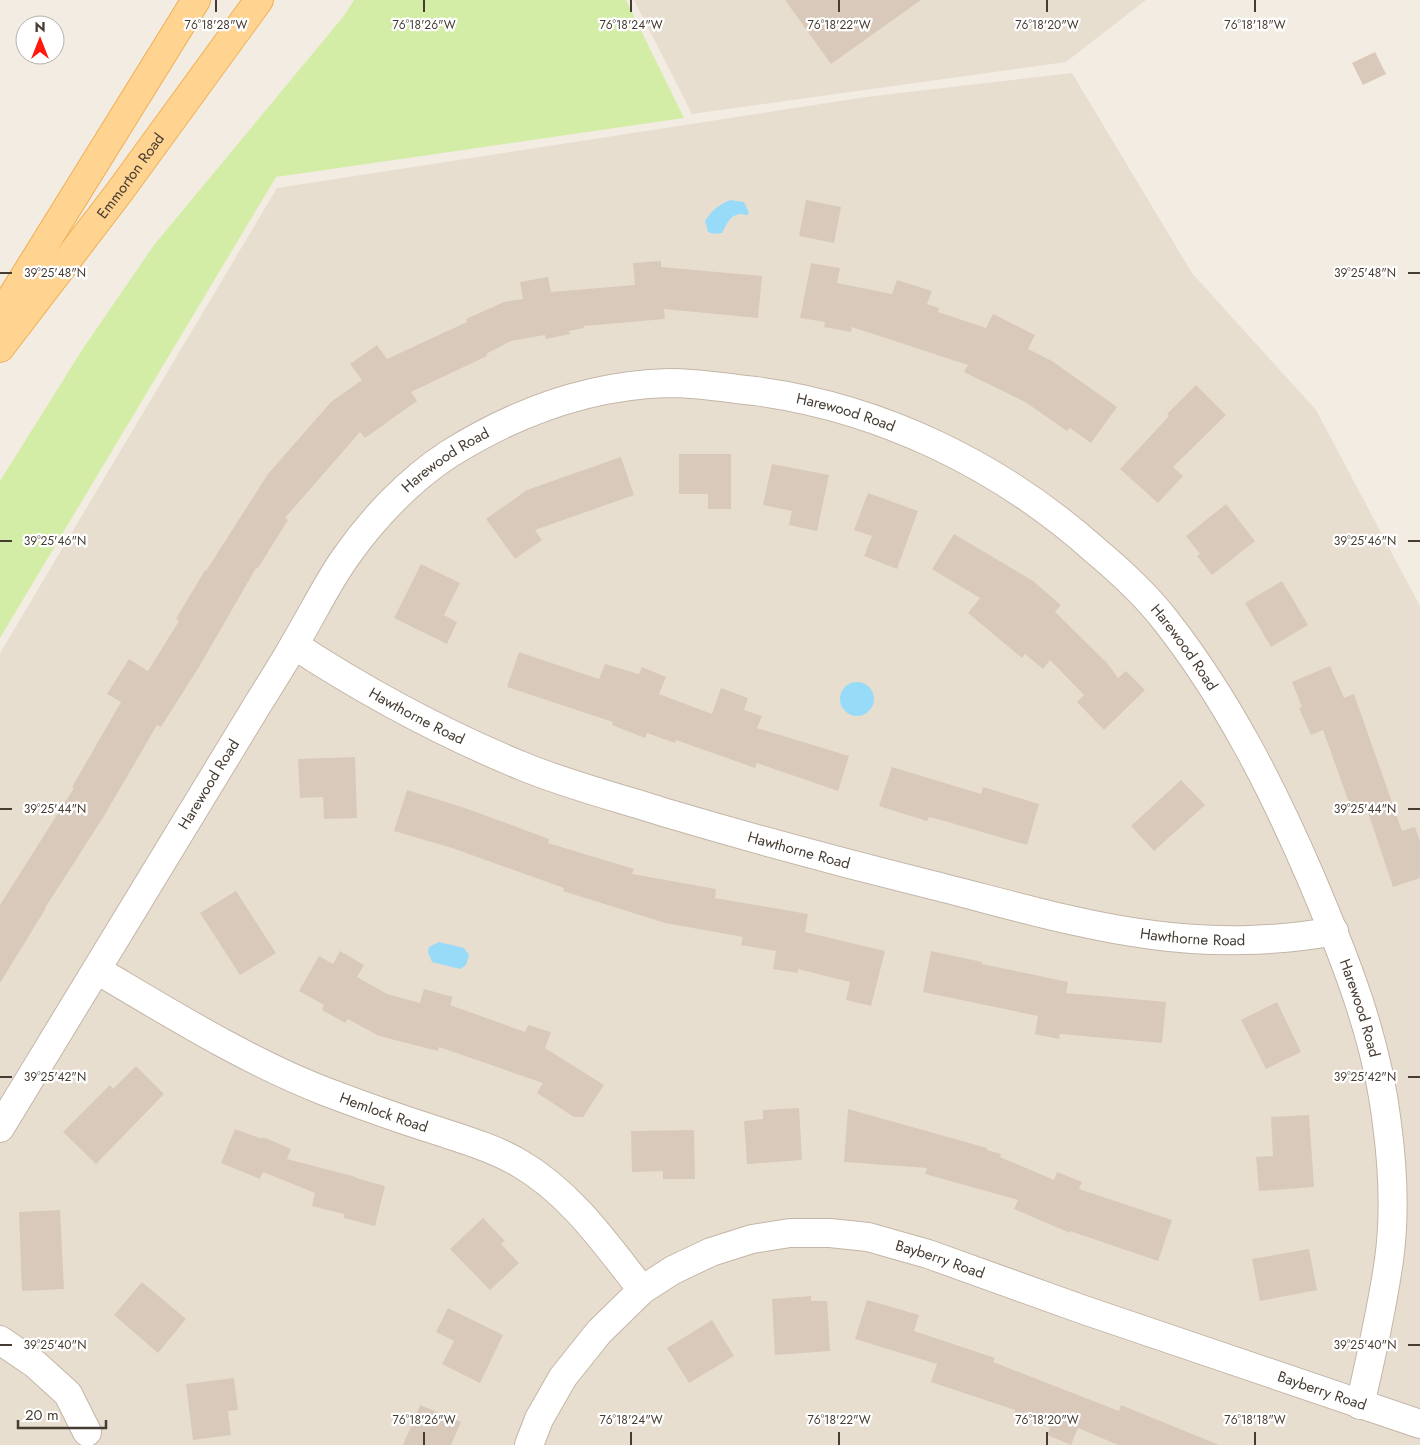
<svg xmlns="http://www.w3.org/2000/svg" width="1420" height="1445" font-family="Jost,sans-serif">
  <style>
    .residential { fill: #e8ded0 }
    .green { fill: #d4eda6 }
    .water { fill: #97dbf8 }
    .building { fill: #d9c9ba }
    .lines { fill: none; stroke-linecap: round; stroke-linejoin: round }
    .minor-casing { stroke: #c3b6a7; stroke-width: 30 }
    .major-casing { stroke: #f0b054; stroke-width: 30 }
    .minor { stroke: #fff; stroke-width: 28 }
    .major { stroke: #ffd390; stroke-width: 28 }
    .ticks { fill: none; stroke: #463c32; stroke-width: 2 }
    .labels { text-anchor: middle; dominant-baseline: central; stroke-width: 4.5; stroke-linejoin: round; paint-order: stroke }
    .street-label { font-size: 15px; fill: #463c32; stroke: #fff }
    .ticks-label { font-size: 12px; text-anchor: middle; fill: #463c32; stroke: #fff; stroke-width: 4.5; stroke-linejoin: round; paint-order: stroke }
  </style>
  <rect width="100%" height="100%" fill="#f3ece3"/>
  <!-- residential -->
  <path class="residential" d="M634 0H1146L1066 62 692 114Z
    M1072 73 1192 273 1316 410 1420 606V1445H0V653L277 188 866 97Z"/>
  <!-- green -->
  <path class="green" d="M354 0H626L684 118 276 177 0 638V481L82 350 154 245 343 17Z"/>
  <!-- water -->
  <path class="water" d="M730 200 744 202 749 213C744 217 748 215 742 214 730 214 727 224 722 233L714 234 708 232 705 221C712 210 719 205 730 200Z
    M840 699a17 17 0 1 1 34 0a17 17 0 1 1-34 0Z
    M439 942 464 948 469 955 466 965 460 969 432 962 428 952 429 947Z"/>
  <!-- building -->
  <path class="building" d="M785 0H921L831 64Z
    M1375 52 1386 74 1363 85 1352 63Z
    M806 200 841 207 834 243 799 236Z
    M661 261V267L762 276 758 318 664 309 665 319 584 326V328L569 331 570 334 546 339 545 335 511 341 486 354 487 356 411 392 417 401 365 438 360 432 285 518 288 520 258 568H256L199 667 161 727 157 725 104 816 45 908H46L0 983V905L74 788 72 787 121 702 107 694 129 659 148 671 179 621 176 619 205 570 206 571 268 474 331 402 362 380 350 364 377 345 387 359 467 322 466 319 504 302 523 299 520 282 548 277 551 292 635 285 633 263Z
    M811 263 840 268 837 283 892 294 897 280 932 291 927 304 939 308 938 312 986 328 993 314 1035 335 1028 349 1052 361 1117 407 1091 443 1070 428 1067 431 1025 402 964 372 968 365 852 327 851 332 824 327 825 322 800 318Z
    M1196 385 1226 415 1173 467 1183 476 1158 503 1120 469 1169 416 1167 414Z
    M679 454H731V509H708V494H679Z
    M621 457 634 495 535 530 542 540 515 559 486 519 527 490Z
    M772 464 829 475 817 531 789 525 792 511 763 505Z
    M868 493 918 511 897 569 864 556 872 536 854 530Z
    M1226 504 1255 541 1212 575 1197 556 1200 554 1186 536Z
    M954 534 1033 581 1061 605 1055 612 1108 664 1118 678 1126 671 1145 690 1104 730 1077 702 1084 695 1050 660 1043 669 1025 654 1022 658 968 613 980 598 932 569Z
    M421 564 460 583 444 615 457 622 447 644 394 618Z
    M1282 581 1308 625 1271 647 1245 603Z
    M519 652 599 679 605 664 639 674 642 667 666 677 659 694 712 714 721 688 748 698 744 710 762 716 757 728 849 756 838 791 757 763 755 768 676 740 675 743 647 733 645 738 612 725 613 722 507 687Z
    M1330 666 1344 698 1354 694 1402 831 1415 827 1420 841V878L1393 887 1366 806 1352 811 1323 730 1311 735 1299 708 1302 707 1292 682Z
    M355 757 357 818 324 819 323 797 300 798 298 759Z
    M892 767 981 794 983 787 1039 804 1027 845 941 820 929 817 927 821 879 806Z
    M1181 780 1205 805 1154 851 1131 826Z
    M407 790 465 808 549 839 548 843 634 869 632 874 716 889 715 898 808 914 805 932 885 951 871 1006 846 1000 850 982 798 969V973L773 969 776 951 741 945 743 937 665 923 563 891 564 888 452 848 394 831Z
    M236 891 276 953 240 975 200 913Z
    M340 951 364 965 357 977 387 994 420 1003 424 989 453 997 450 1005 525 1032 528 1025 551 1032 545 1048 604 1085 583 1117H574L537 1093 543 1083 439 1047 438 1051 379 1036 348 1019 345 1023 322 1010 324 1005 299 991 319 956 333 964Z
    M931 951 982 962V964L1068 982 1066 993 1166 1002 1162 1043 1060 1034 1059 1039 1035 1034 1038 1016 923 992Z
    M1277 1002 1301 1052 1266 1069 1241 1020Z
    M136 1066 164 1094 96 1164 63 1132 110 1085 113 1089Z
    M799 1108 802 1160 747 1164 744 1121 763 1119V1110Z
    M848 1109 987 1148V1150L1001 1154 1000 1157 1054 1180 1057 1172 1082 1182 1079 1189 1172 1220 1158 1261 1070 1231V1233L1014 1209 1018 1200 925 1174 927 1168 844 1162Z
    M1309 1115 1314 1187 1259 1191 1256 1157 1273 1156 1271 1117Z
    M235 1129 262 1139 263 1137 291 1149 287 1159 356 1177V1178L385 1186 375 1226 344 1218V1214L312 1206 315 1193 263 1172 260 1179 221 1163Z
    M694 1130 695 1179H663V1171L632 1172 631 1131Z
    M60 1210 64 1289 22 1291 19 1212Z
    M483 1218 505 1241 501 1244 519 1263 490 1290 450 1249Z
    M1309 1249 1317 1290 1260 1301 1252 1259Z
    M142 1282 186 1319 158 1353 114 1315Z
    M811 1296V1301H827L830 1351 775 1355 772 1299Z
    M867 1300 919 1315 914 1331 995 1358 993 1362 1119 1411 1121 1405 1219 1445H1118L1078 1428 1071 1445 1047 1435 1050 1428 1014 1414 1015 1410 931 1382 937 1364 855 1339Z
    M448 1308 503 1335 480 1383 442 1364 454 1341 436 1332Z
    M712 1320 734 1356 689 1383 667 1348Z
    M234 1378 238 1410 228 1411 231 1435 193 1440 186 1384Z
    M420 1405 461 1422 451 1445H403Z"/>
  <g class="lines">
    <defs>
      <g id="minor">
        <path id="s1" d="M294 645C366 692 442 733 522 766 568 785 616 797 663 812 751 838 839 862 928 884 1001 902 1079 926 1153 935 1211 943 1277 942 1334 931"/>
        <path id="s2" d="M97 970C170 1013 245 1060 324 1091 361 1105 397 1118 435 1130 462 1139 494 1148 519 1163 571 1193 606 1244 642 1290"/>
        <path id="s3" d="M0 1128C84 991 166 853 250 717 265 692 281 668 295 643 312 615 326 585 345 558 372 519 409 480 449 454 516 412 590 385 669 383 698 383 727 388 755 391 882 408 1001 466 1096 551 1121 572 1146 595 1166 621 1227 699 1272 787 1311 878 1345 958 1377 1038 1387 1124 1393 1169 1395 1216 1389 1260 1382 1309 1371 1357 1360 1405"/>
        <path d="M0 1340 35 1364 68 1394 87 1432"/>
        <path id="s4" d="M529 1445 539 1419 563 1377 599 1332 642 1290 673 1270 711 1252 752 1239 790 1233H830L868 1237 928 1254 1084 1310 1420 1424"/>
      </g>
      <g id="major">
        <path d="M0 316 196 0"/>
        <path id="s5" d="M0 348 120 191 259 0"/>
      </g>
    </defs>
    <!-- minor casing -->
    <use href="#minor" class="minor-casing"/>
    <!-- major casing -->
    <use href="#major" class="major-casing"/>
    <!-- minor -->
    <use href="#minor" class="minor"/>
    <!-- major -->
    <use href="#major" class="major"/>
  </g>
  <!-- ticks -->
  <path class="ticks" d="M216 0V12M424 0V12M631 0V12M839 0V12M1047 0V12M1255 0V12M0 273H12M1408 273H1420M0 541H12M1408 541H1420M0 809H12M1408 809H1420M0 1077H12M1408 1077H1420M0 1345H12M1408 1345H1420M424 1432V1445M631 1432V1445M839 1432V1445M1047 1432V1445M1255 1432V1445"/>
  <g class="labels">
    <!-- street labels -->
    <g class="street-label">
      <text stroke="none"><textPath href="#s5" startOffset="216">Emmorton Road</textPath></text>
      <text stroke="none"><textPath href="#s3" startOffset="1228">Harewood Road</textPath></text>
      <text stroke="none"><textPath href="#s3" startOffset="808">Harewood Road</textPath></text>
      <text stroke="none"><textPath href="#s3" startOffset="1648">Harewood Road</textPath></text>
      <text stroke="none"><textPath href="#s1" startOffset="142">Hawthorne Road</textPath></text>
      <text stroke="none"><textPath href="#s3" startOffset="402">Harewood Road</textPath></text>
      <text stroke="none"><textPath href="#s1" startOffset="548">Hawthorne Road</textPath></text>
      <text stroke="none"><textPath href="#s1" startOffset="952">Hawthorne Road</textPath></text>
      <text stroke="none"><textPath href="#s3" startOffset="2051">Harewood Road</textPath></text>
      <text stroke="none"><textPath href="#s2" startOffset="321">Hemlock Road</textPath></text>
      <text stroke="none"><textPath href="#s4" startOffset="508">Bayberry Road</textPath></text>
      <text stroke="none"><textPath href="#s4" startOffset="912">Bayberry Road</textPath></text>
    </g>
  </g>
  <g class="ticks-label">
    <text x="216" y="29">76°18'28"W</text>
    <text x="424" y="29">76°18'26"W</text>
    <text x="631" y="29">76°18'24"W</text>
    <text x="839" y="29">76°18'22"W</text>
    <text x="1047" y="29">76°18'20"W</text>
    <text x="1255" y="29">76°18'18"W</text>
    <text x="55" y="277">39°25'48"N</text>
    <text x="1365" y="277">39°25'48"N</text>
    <text x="55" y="545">39°25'46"N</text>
    <text x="1365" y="545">39°25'46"N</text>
    <text x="55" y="813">39°25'44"N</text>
    <text x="1365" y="813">39°25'44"N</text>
    <text x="55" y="1081">39°25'42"N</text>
    <text x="1365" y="1081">39°25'42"N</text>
    <text x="55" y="1349">39°25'40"N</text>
    <text x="1365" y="1349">39°25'40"N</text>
    <text x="424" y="1424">76°18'26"W</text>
    <text x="631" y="1424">76°18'24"W</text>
    <text x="839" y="1424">76°18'22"W</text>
    <text x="1047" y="1424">76°18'20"W</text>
    <text x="1255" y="1424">76°18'18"W</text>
  </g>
  <!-- north arrow -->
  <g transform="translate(40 40)"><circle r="24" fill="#ffffff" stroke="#b5b1ad"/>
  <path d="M0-4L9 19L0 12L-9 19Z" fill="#ff180e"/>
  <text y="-8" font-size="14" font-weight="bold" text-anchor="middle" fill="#463c32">N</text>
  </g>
  <!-- scale -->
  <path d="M18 1420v8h88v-8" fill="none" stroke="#463c32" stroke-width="2.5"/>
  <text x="25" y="1420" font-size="15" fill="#463c32" stroke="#ffffff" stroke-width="4" paint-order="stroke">20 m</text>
</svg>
